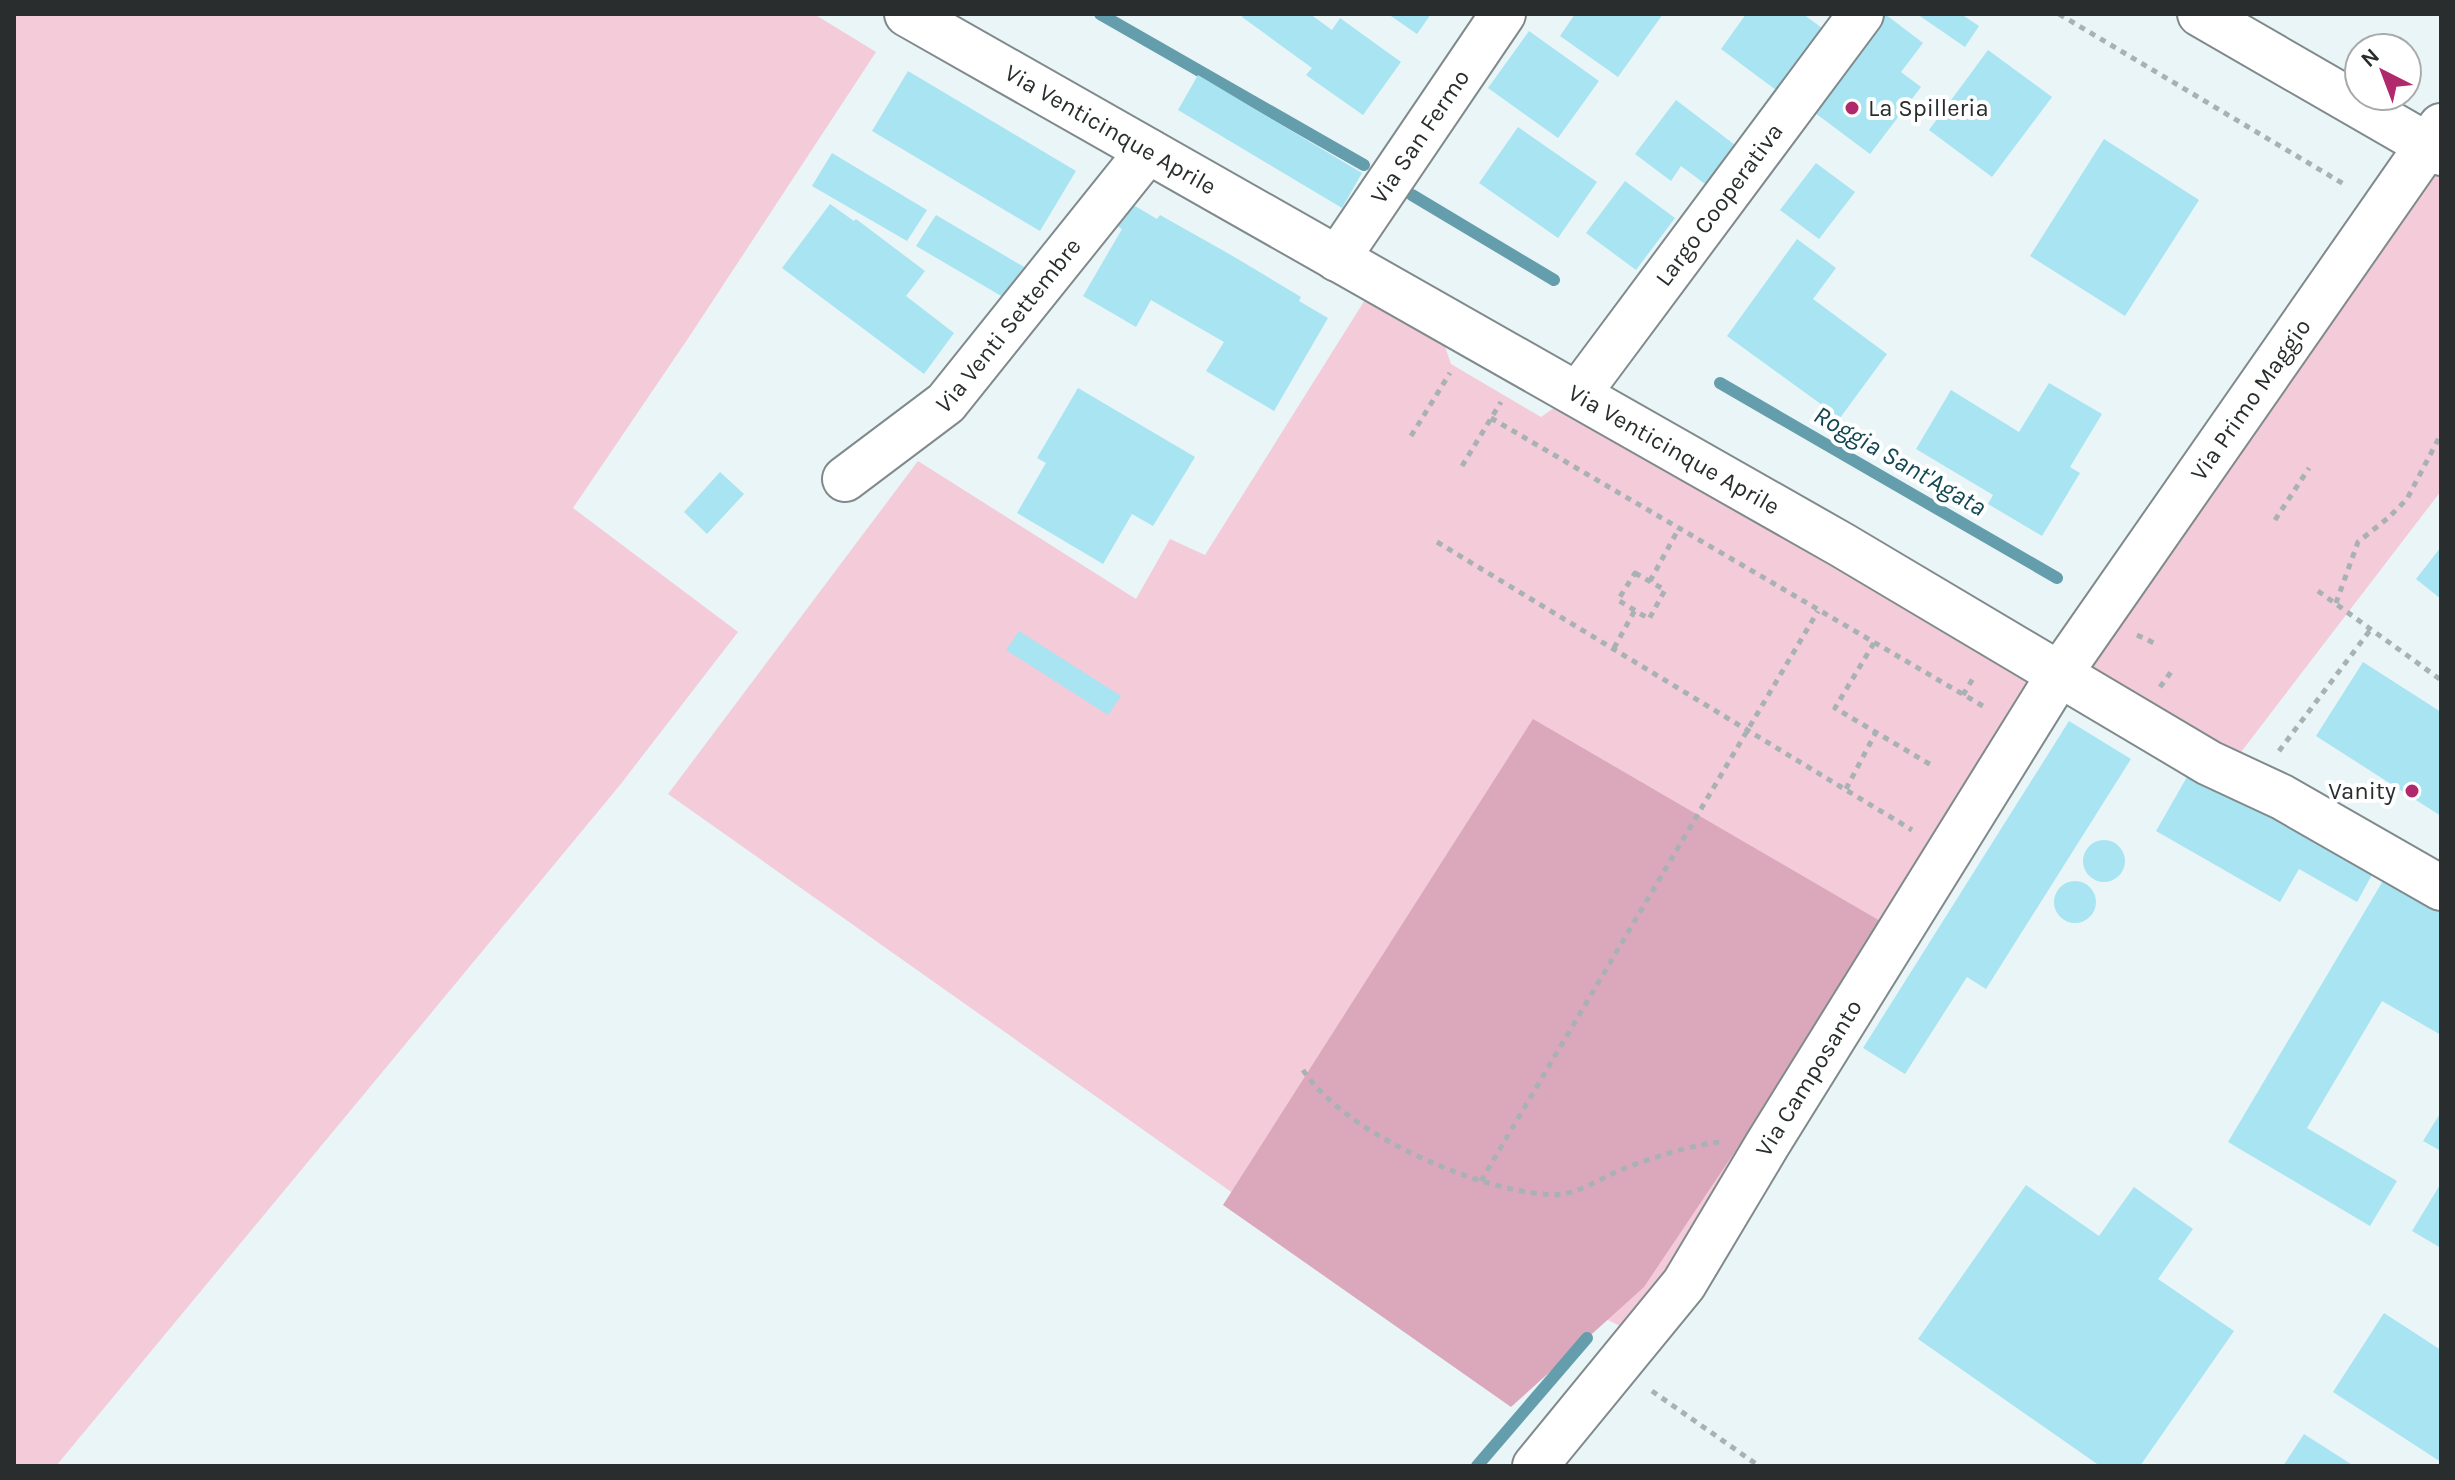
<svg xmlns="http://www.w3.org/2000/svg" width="2455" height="1480" font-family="Karla,sans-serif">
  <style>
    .green { fill: #f3cbd9 }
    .forest { fill: #dba8bb }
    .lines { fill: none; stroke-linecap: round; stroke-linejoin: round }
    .stream { stroke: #649eac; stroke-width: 12 }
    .building { fill: #a8e4f2 }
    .minor-casing { stroke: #808a8c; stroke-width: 48 }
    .path { stroke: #a8b1b3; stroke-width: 5; stroke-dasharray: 6 6; stroke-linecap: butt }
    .minor { stroke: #fff; stroke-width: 44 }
    .poi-dot { fill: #b0296d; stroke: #fff; stroke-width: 3 }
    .labels { text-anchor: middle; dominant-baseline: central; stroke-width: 8; stroke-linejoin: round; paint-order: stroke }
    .poi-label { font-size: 24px; fill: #292d2e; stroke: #fff; text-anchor: start }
    .street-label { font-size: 24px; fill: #292d2e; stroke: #fff }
    .water-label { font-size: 26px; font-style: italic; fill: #124751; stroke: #fff }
  </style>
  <rect width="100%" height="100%" fill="#eaf5f8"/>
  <!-- green -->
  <path class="green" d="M14 14H814L876 52 691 334 573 508 738 632 620 785 56 1466H14Z
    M2441 159V491L2228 769 2061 672Z
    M1368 295 1440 332 1451 364 1541 417 1561 403 2044 673 1628 1330 1596 1314 1510 1389 668 794 918 461 1136 599 1170 539 1205 555Z"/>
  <!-- forest -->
  <path class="forest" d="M1533 719 1887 925 1644 1287 1511 1407 1223 1205Z"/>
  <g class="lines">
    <!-- stream -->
    <path class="stream" d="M1100 14 1364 165
      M1412 195 1554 280
      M1720 383 2057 578
      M1477 1466 1587 1338"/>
  </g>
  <!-- building -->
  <path class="building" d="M1244 14H1310L1332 30 1340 18 1401 62 1363 115 1306 75 1312 68 1242 17Z
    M1388 14H1431L1417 34Z
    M1575 14H1663L1618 77 1560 36Z
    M1746 14H1803L1830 34 1784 96 1721 49Z
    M1871 14H1885L1923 43 1901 72 1921 87 1870 154 1803 104Z
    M1917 14H1961L1979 26 1965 47Z
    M1529 31 1599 81 1558 138 1488 88Z
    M1988 50 2052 97 1992 177 1929 130Z
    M908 71 1076 171 1040 231 872 131Z
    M1198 75 1362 173 1342 208 1178 110Z
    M1676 100 1735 145 1705 184 1681 166 1671 181 1635 154Z
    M1518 127 1597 182 1558 238 1479 183Z
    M2104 139 2199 200 2125 316 2030 256Z
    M832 153 927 210 907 241 812 186Z
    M1816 163 1855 192 1819 239 1780 210Z
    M1625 181 1675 218 1636 270 1586 233Z
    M1130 203 1157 219 1160 215 1231 255 1301 297 1299 301 1328 318 1274 411 1206 371 1224 342 1151 300 1136 327 1083 296 1122 229 1117 226Z
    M830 204 854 221 856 219 925 271 906 296 954 333 924 374 782 268Z
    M936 215 1024 267 1003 297 916 246Z
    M1797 239 1836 268 1813 299 1887 354 1840 418 1727 336Z
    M2049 383 2102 414 2070 467 2080 473 2042 536 1988 504 1993 495 1916 449 1951 390 2019 432Z
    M1078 388 1195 457 1153 526 1132 514 1103 564 1017 513 1046 463 1037 458Z
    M720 472 744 494 707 534 684 512Z
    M2441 547V599L2416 579Z
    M1019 631 1121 696 1108 715 1006 650Z
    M2363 662 2441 712V816L2316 736Z
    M2069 721 2131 759 1986 989 1967 977 1905 1074 1863 1048Z
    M2191 770 2373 873 2357 902 2299 869 2280 902 2156 831Z
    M2083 861a21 21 0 1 1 42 0a21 21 0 1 1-42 0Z
    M2387 874 2441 907V1035L2382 1001 2307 1128 2397 1181 2370 1226 2228 1142Z
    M2054 902a21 21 0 1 1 42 0a21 21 0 1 1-42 0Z
    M2441 1112V1151L2423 1141Z
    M2441 1183V1248L2412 1231Z
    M2026 1185 2099 1236 2134 1187 2193 1229 2158 1279 2234 1331 2140 1466H2100L1918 1339Z
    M2384 1313 2441 1350V1462L2333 1392Z
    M2304 1434 2354 1466H2283Z"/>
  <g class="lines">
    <defs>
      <g id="minor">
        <path id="s1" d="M907 14 1842 545 2209 763 2282 797 2441 888"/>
        <path d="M2200 14 2441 153"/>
        <path id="s2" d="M1337 259 1503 14"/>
        <path id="s3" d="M1578 394 1861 14"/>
        <path id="s4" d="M845 479 946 403 1148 151"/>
        <path id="s5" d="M1535 1466 1684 1284 1767 1145 2060 673 2441 126"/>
      </g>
    </defs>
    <!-- minor casing -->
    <use href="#minor" class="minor-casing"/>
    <!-- path -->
    <path class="path" d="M2059 14 2347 186
      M1491 418 1988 709
      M1411 436 1450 373
      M1462 466 1501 402
      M2275 520 2309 468
      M1437 542 1912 830
      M1635 573 1665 590 1649 619 1618 600Z
      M1650 581 1678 530
      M2318 591 2441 680
      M2336 603 2358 542 2388 518 2407 499 2441 434
      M2137 635 2154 643
      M1874 643 1835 708 1931 765
      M1614 648 1635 610
      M2160 687 2174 668
      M1963 695 1975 675
      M2279 751 2371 629
      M1846 789 1876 732
      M1303 1070C1343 1131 1462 1183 1533 1193 1544 1194 1553 1196 1563 1194 1585 1190 1605 1176 1625 1168 1655 1157 1687 1146 1719 1142
      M1481 1181 1818 611
      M1652 1391 1759 1466"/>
    <!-- minor -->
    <use href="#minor" class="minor"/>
  </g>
  <!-- markers -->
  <g class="poi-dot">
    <circle cx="1852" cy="108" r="8"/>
    <circle cx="2412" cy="791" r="8"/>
  </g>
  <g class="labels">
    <!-- poi labels -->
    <g class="poi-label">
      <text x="1868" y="108">La Spilleria</text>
      <text x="2396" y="791" text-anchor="end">Vanity</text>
    </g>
    <!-- street labels -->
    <g class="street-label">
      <text stroke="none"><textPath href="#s1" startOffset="234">Via Venticinque Aprile</textPath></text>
      <text stroke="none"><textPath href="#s2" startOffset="148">Via San Fermo</textPath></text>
      <text stroke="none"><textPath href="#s3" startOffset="236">Largo Cooperativa</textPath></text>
      <text stroke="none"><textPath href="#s4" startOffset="226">Via Venti Settembre</textPath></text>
      <text stroke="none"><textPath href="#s5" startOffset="1286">Via Primo Maggio</textPath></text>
      <text stroke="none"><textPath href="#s1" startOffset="882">Via Venticinque Aprile</textPath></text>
      <text stroke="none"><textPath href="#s5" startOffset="476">Via Camposanto</textPath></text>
    </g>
    <!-- water labels -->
    <g class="water-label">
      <text transform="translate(1900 461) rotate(30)">Roggia Sant'Agata</text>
    </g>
  </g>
  <!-- border -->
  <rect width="2455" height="1480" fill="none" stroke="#292d2e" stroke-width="32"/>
  <!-- north arrow -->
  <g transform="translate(2383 72) rotate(318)"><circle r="38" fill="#ffffff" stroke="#a9abab" stroke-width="2"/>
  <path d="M0-6L14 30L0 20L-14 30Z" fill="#b0296d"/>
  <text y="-12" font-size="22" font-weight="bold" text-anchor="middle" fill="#292d2e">N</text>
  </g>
</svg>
